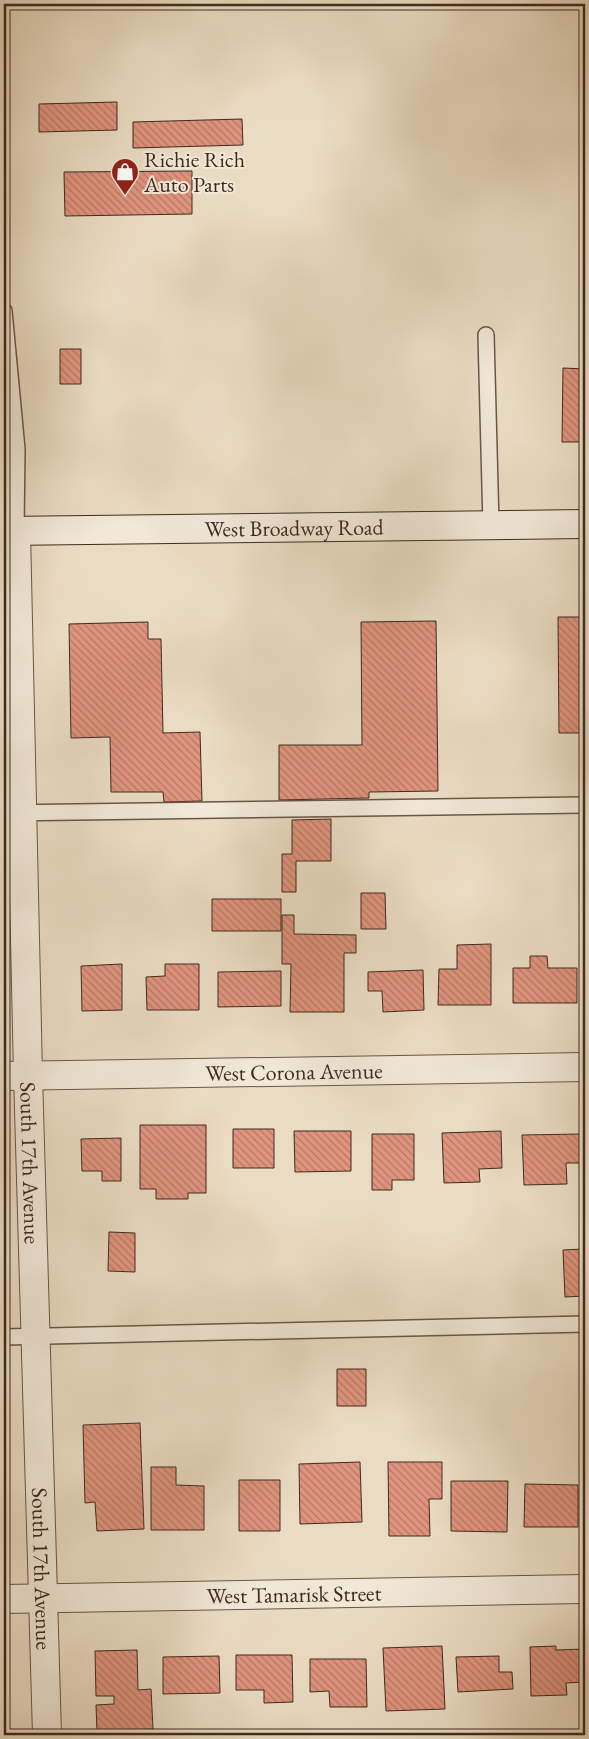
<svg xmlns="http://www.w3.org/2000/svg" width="589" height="1739" font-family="'EB Garamond',serif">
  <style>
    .building { fill: url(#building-back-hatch); stroke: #3f2a1f }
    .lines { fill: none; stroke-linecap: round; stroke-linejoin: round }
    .service-casing { stroke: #6a5648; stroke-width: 18 }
    .minor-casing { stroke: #6a5648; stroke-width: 30 }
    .secondary-casing { stroke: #3f2a1f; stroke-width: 30 }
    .service { stroke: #f1e8d8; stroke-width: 15 }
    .minor { stroke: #f1e8d8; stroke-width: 28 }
    .secondary { stroke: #f1e8d8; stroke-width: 28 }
    .labels { text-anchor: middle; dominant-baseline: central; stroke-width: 4; stroke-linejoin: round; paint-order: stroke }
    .poi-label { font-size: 22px; fill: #3f2a1f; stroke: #f1e8d8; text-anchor: start }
    .street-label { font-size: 22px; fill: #3f2a1f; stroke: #f1e8d8 }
  </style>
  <defs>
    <pattern id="building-back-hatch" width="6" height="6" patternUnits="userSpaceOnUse" patternTransform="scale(1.25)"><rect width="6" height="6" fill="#e0947e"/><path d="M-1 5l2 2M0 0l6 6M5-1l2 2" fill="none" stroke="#b77967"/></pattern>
  </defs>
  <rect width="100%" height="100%" fill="#eadcc3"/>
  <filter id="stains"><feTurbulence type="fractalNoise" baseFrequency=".004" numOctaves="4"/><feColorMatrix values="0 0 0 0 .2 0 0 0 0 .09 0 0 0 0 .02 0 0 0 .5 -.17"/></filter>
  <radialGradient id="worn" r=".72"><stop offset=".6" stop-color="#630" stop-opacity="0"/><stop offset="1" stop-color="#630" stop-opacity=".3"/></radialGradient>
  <!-- building -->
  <path class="building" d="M117 102V130L39 132V104Z
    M242 119 243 145 133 148V122Z
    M192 171V214L65 216 64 172Z
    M60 349H81V384H60Z
    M563 368 585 369V442H562Z
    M558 617H585V733H559Z
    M436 621 438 791 369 792V798L279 800V745H362L361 622Z
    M148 622V639H161L163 733 200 732 202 801 164 802 163 792H111L110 737 71 738 69 624Z
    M331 819V861H296V892H282V854H292V820Z
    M583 853H585V891H583Z
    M361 893H385L386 929H361Z
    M212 899H281V931H212Z
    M282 915H294V934L356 935V953H344V1012H290L291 964H282Z
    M491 944V1005H438L439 969H457V945Z
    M530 956H547L548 968H577V1003H513V968H530Z
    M122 964V1010L82 1011 81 966Z
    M165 964H199V1010H147L146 977 165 976Z
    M423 970 424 1010 383 1012 382 991H368V972Z
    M582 970H585V1004H582Z
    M281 971V1006L218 1007V972Z
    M140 1125H206V1193H188V1199H156V1189H140Z
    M233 1129H274V1168H233Z
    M294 1131H351V1171L295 1172Z
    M501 1131 502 1168 479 1169 480 1182 444 1183 442 1133Z
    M584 1131H585V1179H584Z
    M372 1134H414V1180H392V1190H372Z
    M580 1134V1163H566L567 1184 524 1185 522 1135Z
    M121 1138V1181H102V1171H82L81 1139Z
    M109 1232 135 1233V1272L108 1271Z
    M582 1249 584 1296 565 1297 563 1250Z
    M337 1369H366V1406H337Z
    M140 1423 144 1529 97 1531 95 1502 85 1503 83 1425Z
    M360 1462 362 1522 300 1524 299 1464Z
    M388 1462H442V1499H429L430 1536H389Z
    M151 1467H176V1485L204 1486V1530H151Z
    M239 1480H280V1531H239Z
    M451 1481H508L507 1532 451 1531Z
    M525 1484 578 1485V1527H524Z
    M442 1646 445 1709 386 1711 383 1648Z
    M556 1646V1650L585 1649V1682L566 1683 567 1695 531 1696 530 1647Z
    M137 1650 138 1690 151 1689 153 1729 97 1731 96 1705 114 1704V1696H96L95 1651Z
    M236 1655H292L293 1702 264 1703V1690H236Z
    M219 1656 220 1693 163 1694V1657Z
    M499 1656V1672H512L513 1689 458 1692 456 1657Z
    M310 1659H366L367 1707H330L329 1691 310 1692Z"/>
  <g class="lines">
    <defs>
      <path id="service" d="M4 311 17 449 16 531
        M486 335 491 525
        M4 813 585 805
        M4 1337 585 1324"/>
      <g id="minor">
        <path id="s1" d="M16 531 28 1075 47 1735"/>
        <path id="s2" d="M4 1076 585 1067"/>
        <path id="s3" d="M4 1599 585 1589"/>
      </g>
      <g id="secondary">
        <path id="s4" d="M4 531 585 524"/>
      </g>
    </defs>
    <!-- service casing -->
    <use href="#service" class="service-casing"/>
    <!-- minor casing -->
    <use href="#minor" class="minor-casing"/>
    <!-- secondary casing -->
    <use href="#secondary" class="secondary-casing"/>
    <!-- service -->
    <use href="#service" class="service"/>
    <!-- minor -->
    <use href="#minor" class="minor"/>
    <!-- secondary -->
    <use href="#secondary" class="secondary"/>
  </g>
  <!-- icons -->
  <defs>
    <symbol id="shop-pin" viewBox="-11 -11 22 30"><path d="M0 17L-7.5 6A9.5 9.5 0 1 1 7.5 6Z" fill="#8f2418" stroke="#f1e8d8"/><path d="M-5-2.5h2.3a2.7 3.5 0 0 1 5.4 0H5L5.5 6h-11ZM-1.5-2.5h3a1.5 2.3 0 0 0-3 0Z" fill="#fff"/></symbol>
  </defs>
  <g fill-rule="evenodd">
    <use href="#shop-pin" x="109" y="156" width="32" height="43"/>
  </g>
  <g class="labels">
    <!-- poi labels -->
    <g class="poi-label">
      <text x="144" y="159">Richie Rich<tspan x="144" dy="25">Auto Parts</tspan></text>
    </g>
    <!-- street labels -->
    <g class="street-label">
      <text stroke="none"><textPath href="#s4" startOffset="290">West Broadway Road</textPath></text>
      <text stroke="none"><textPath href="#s2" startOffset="290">West Corona Avenue</textPath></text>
      <text stroke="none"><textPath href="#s1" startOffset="632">South 17th Avenue</textPath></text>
      <text stroke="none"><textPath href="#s1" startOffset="1038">South 17th Avenue</textPath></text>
      <text stroke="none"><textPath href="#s3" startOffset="290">West Tamarisk Street</textPath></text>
    </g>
  </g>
  <!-- margin -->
  <rect width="589" height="1739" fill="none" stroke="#eadcc3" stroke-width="20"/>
  <rect x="5" y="5" width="579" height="1729" fill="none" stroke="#3f2a1f" stroke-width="2.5"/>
  <rect x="10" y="10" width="569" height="1719" fill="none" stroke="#3f2a1f"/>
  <rect width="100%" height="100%" filter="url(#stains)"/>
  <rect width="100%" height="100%" fill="url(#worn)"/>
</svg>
